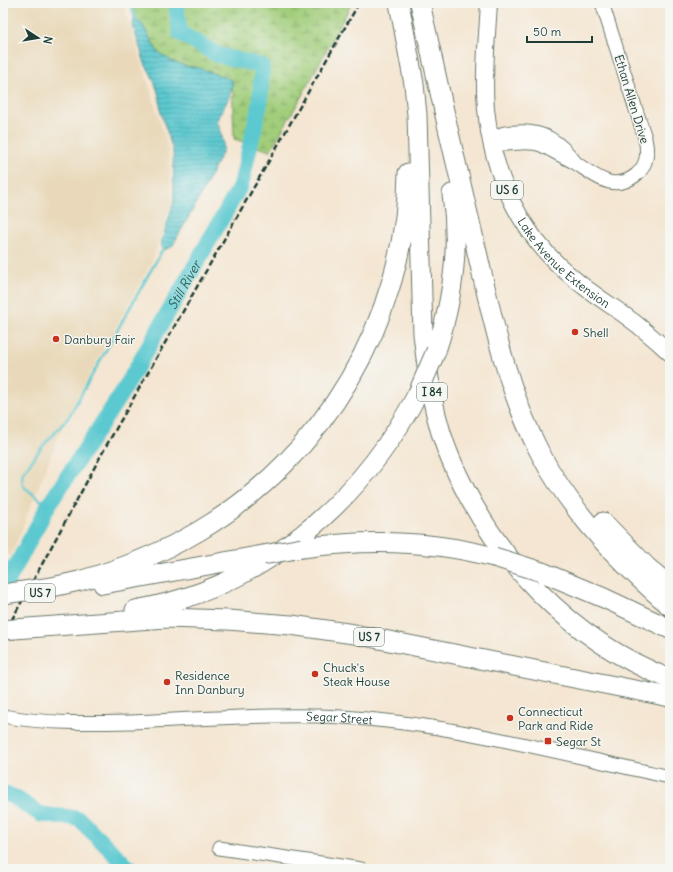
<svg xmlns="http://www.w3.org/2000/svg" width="673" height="872" font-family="Delius,sans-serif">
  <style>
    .built { fill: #e9d9ba }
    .wetland { fill: url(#wetland-marsh); stroke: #608658 }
    .water { fill: url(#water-rules); stroke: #3e8382 }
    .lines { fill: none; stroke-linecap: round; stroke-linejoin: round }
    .stream { stroke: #5cc9d0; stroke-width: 2.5 }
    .river { stroke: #5cc9d0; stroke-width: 16 }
    .minor-casing { stroke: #6a786b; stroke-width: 15 }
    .major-casing { stroke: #6a786b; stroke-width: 18 }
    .highway-casing { stroke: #6a786b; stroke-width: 21 }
    .minor { stroke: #fff; stroke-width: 13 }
    .major { stroke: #fff; stroke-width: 16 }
    .highway { stroke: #fff; stroke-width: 19 }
    .rail { stroke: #1f3d34; stroke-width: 2.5; stroke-dasharray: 6 3; stroke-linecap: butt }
    .highway-bridge-casing { stroke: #6a786b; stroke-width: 21; stroke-linecap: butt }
    .highway-bridge { stroke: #fff; stroke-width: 19 }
    .poi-dot { fill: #c8321e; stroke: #f6f6f2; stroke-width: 1.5 }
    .labels { text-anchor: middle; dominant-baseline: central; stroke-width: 3; stroke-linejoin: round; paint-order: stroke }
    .shield { fill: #f6f6f2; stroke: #60746d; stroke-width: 1 }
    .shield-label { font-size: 11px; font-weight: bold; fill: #1f3d34 }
    .street-label { font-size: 12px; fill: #1f3d34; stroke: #f6f6f2 }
    .poi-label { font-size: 12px; fill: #1f3d34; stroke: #f6f6f2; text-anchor: start }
    .water-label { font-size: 13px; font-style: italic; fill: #2e605b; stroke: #f6f6f2 }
  </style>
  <defs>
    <pattern id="wetland-marsh" width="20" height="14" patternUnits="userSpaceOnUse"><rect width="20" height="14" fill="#a2ce7c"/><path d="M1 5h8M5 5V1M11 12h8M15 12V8" fill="none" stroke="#83a866"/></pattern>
    <pattern id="water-rules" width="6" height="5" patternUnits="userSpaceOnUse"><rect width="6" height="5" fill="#5cc9d0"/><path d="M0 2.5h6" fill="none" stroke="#4ba4aa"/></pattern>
  </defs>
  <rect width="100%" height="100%" fill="#f6f6f2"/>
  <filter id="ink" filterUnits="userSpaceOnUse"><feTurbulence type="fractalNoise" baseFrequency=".025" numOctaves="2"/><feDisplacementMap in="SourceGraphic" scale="8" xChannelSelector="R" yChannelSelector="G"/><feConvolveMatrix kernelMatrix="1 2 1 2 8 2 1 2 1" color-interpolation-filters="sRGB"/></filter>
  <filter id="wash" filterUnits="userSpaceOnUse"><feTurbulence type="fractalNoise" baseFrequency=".012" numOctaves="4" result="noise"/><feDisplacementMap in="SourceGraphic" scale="16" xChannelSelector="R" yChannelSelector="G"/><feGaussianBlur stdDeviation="0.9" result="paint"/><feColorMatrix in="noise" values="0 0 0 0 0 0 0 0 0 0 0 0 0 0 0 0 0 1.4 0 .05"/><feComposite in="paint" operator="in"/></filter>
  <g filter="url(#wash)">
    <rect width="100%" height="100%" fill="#f4e6d2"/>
    <!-- built -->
    <path class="built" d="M3 3H123L169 150 172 200 153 259 65 420 11 556 3 553Z"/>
    <!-- wetland -->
    <path class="wetland" d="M130 3H352L298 103 270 151 234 139 232 80 199 68 186 66 171 61 158 52 142 24 134 17Z"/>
    <!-- water -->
    <path class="water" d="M134 17 142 24 158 52 171 61 186 66 199 68 232 80C234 93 223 108 217 120 219 129 225 141 223 150 222 156 217 160 215 166 203 194 186 220 172 247L163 250 161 243 174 201 173 151 160 110V100L157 89 151 74 145 64 133 26Z"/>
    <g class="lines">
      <!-- stream -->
      <path class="stream" d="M130 3 136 20
        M48 506 23 486 22 474 42 447 68 418 164 247
        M3 561 15 567"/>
      <!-- river -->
      <g class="river">
        <path id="s1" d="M3 590 48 506 125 388 241 185 260 103 262 66 218 55 180 33 176 3"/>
        <path d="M3 793 14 797 40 814 52 816 68 817 79 819 130 869"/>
      </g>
    </g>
  </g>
  <g filter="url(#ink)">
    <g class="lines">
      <defs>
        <g id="minor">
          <path d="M576 163C559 141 544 130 516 132 505 132 498 134 491 141 506 149 524 138 541 145 548 148 554 152 560 155 566 158 571 160 577 164 596 176 613 193 636 175 648 165 648 152 645 138L602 3"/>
          <path id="s2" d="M3 716C45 724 89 723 131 722 193 720 255 714 317 716 436 719 554 752 670 777"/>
          <path d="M219 848 361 869"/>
        </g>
        <g id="major">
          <path id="s3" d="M489 3C487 38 483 74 486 109 492 174 521 236 572 277 588 291 606 302 623 314 640 326 655 339 670 353"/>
        </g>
        <path id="highway" d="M399 3 414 84 417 115 423 334C428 377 434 421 451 460 493 558 570 640 670 679
          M420 3C438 86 457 169 477 252 493 321 507 390 540 453 571 512 620 563 670 606
          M436 351C453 300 460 248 452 194
          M603 522 647 567 670 586
          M302 548C366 539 431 540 494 557
          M542 572 604 598 670 629
          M79 581C121 569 162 553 199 531 324 457 406 319 408 173
          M103 584 263 555
          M135 610C260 589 360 504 418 393
          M14 629 166 618 228 620 291 625 354 634 670 697"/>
      </defs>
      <!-- minor casing -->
      <use href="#minor" class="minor-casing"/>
      <!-- major casing -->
      <use href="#major" class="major-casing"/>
      <!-- highway casing -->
      <use href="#highway" class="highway-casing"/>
      <!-- minor -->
      <use href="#minor" class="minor"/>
      <!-- major -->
      <use href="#major" class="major"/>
      <!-- highway -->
      <use href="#highway" class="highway"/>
      <!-- rail -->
      <path class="rail" d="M3 636 105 448 359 3"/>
      <defs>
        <path id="highway-bridge" d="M418 393 436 351
          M263 555 302 548
          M494 557 542 572
          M3 594 52 587 79 581
          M3 630 14 629"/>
      </defs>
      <!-- highway-bridge casing -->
      <use href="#highway-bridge" class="highway-bridge-casing"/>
      <!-- highway-bridge -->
      <use href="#highway-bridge" class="highway-bridge"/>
    </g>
  </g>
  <!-- markers -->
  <g class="poi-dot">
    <circle cx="575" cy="332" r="4"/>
    <circle cx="56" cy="339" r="4"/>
    <circle cx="315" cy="674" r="4"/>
    <circle cx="167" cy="682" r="4"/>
    <circle cx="510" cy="718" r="4"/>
    <rect x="544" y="737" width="8" height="8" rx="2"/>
  </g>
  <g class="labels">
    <!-- shield labels -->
    <g class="shield">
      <rect x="491" y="181" width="32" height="18" rx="3"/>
      <rect x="417" y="383" width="30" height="18" rx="3"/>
      <rect x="25" y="584" width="30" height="18" rx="3"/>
      <rect x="354" y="628" width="30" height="18" rx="3"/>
    </g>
    <g class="shield-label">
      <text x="507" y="190">US 6</text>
      <text x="432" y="392">I 84</text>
      <text x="40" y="593">US 7</text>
      <text x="369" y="637">US 7</text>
    </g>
    <!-- street labels -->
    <g class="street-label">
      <text transform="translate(632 99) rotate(73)">Ethan Allen Drive</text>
      <text stroke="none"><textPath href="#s3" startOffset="284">Lake Avenue Extension</textPath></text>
      <text stroke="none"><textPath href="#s2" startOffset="337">Segar Street</textPath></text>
    </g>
    <!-- poi labels -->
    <g class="poi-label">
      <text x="583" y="332">Shell</text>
      <text x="64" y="339">Danbury Fair</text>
      <text x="323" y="667">Chuck's<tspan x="323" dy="14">Steak House</tspan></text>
      <text x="175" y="675">Residence<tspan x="175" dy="14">Inn Danbury</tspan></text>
      <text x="518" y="711">Connecticut<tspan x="518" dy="14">Park and Ride</tspan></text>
      <text x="556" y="741">Segar St</text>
    </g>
    <!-- water labels -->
    <g class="water-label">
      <text stroke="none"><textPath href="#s1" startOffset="355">Still River</textPath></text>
    </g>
  </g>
  <!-- margin -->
  <rect width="673" height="872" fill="none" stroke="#f6f6f2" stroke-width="16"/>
  <!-- north arrow -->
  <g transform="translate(38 38) rotate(102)" stroke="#f6f6f2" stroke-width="3" paint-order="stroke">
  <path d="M0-3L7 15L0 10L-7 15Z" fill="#1f3d34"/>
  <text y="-6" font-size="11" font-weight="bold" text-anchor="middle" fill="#1f3d34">N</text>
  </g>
  <!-- scale -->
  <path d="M527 36v6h65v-6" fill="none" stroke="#1f3d34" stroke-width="2"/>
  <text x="533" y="36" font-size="12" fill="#1f3d34" stroke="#f6f6f2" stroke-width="3" paint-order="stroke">50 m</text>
</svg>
